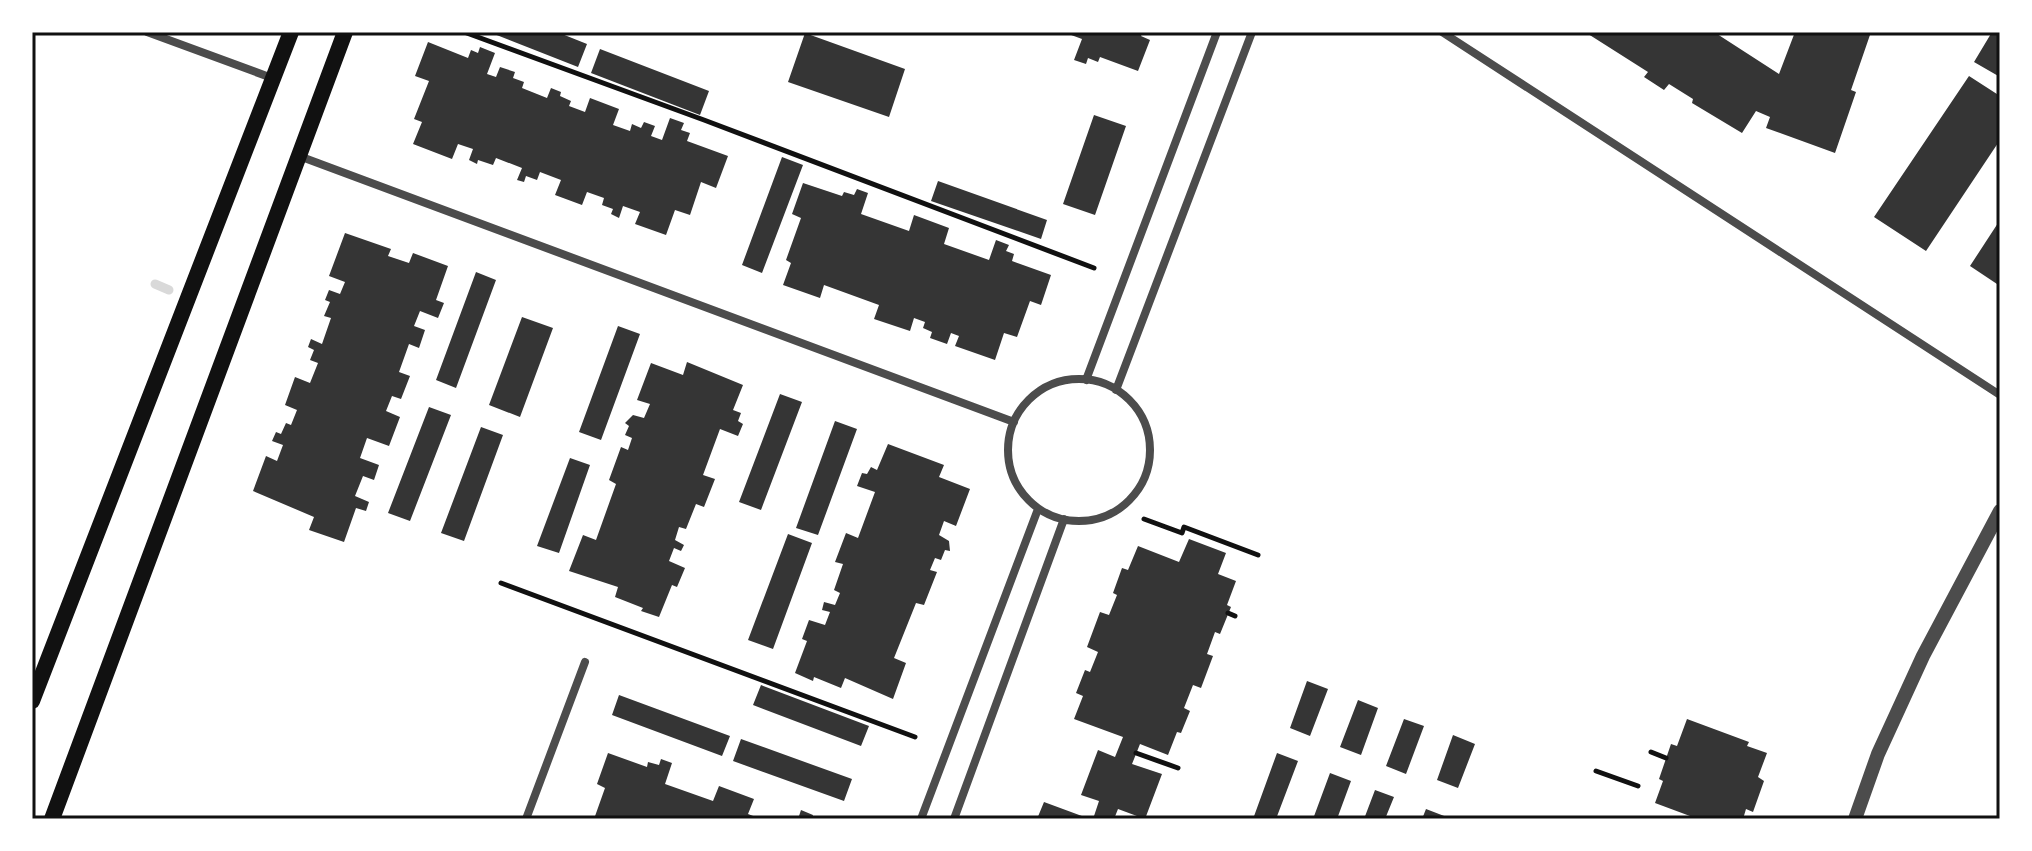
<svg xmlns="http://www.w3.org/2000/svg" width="2032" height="851" font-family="Roboto,sans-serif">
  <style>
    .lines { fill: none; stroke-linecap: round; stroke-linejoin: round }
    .stream { stroke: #d9d9d9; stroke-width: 9 }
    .building { fill: #353535 }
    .path { stroke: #111; stroke-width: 5 }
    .minor { stroke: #4c4c4c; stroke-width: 8 }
    .tertiary { stroke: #4c4c4c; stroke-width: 14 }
    .secondary { stroke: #111; stroke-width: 16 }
    .neatline { fill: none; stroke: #111; stroke-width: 3 }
  </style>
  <rect width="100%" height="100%" fill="#fff"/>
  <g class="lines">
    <!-- stream -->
    <path class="stream" d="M155 284 169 290"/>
  </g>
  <!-- building -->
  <path class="building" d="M489 32H557L587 44 578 67Z
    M1063 32H1143L1141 36 1150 40 1138 71 1100 57 1098 62 1088 58 1086 64 1074 60 1082 39Z
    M1585 32H1714L1779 74 1795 32H1871L1851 90 1856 92 1835 153 1766 128 1770 117 1756 111 1742 133 1692 103 1693 99 1669 84 1664 90 1644 77 1648 72Z
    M1992 32H2000V77L1974 62Z
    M805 33 905 69 889 117 788 82Z
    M428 42 468 58 471 50 478 53 480 47 495 53 487 74 496 77 500 67 515 72 513 78 524 82 522 88 547 98 551 88 561 92 560 96 571 101 569 106 585 112 590 98 619 109 613 125 630 131 632 124 641 128 644 122 655 126 651 136 662 140 670 118 684 123 681 130 690 133 687 141 728 156 716 188 701 182 690 215 675 210 666 235 635 224 640 212 623 206 619 218 611 214 613 209 602 205 604 198 587 192 582 205 555 195 561 180 540 172 537 180 526 176 524 182 517 180 522 168 496 158 493 165 478 160 477 164 469 160 473 149 458 144 452 159 413 144 422 122 414 119 429 81 415 76Z
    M600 49 709 91 700 115 591 73Z
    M1969 76 2000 96V140L1926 251 1874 217Z
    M1094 115 1126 126 1095 215 1063 204Z
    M782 157 803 165 762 273 742 265Z
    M938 181 1047 220 1041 239 931 201Z
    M803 183 842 196 844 192 854 195 857 189 868 193 861 214 909 231 914 215 949 228 944 244 989 260 996 240 1009 245 1006 251 1014 254 1012 261 1051 275 1041 305 1030 301 1017 337 1004 333 995 360 955 346 959 336 951 333 947 344 930 338 932 332 923 328 925 322 914 318 910 331 874 319 879 305 824 285 820 298 783 285 791 263 786 260 801 218 792 214Z
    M2000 220V286L1970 266Z
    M345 233 391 249 388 256 409 263 413 253 448 266 436 300 444 303 438 318 420 311 414 326 425 330 419 348 409 344 399 372 410 376 401 399 392 396 386 411 400 417 389 446 367 438 360 458 379 465 374 480 363 476 355 496 369 502 366 511 356 508 344 542 309 530 314 517 253 491 266 456 277 461 283 445 272 441 276 432 281 434 286 423 291 425 297 410 285 405 295 377 310 383 318 363 310 360 314 350 308 347 311 339 322 344 331 318 324 316 330 302 325 300 329 290 340 294 345 282 329 276Z
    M476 272 496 280 456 388 436 380Z
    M522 317 553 328 520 417 489 405Z
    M618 326 640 334 601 440 579 432Z
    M687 362 743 385 733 410 741 413 738 421 743 424 738 436 720 429 703 475 715 479 704 507 696 504 686 529 679 527 675 540 684 545 681 551 674 548 669 561 685 568 677 587 672 585 659 617 641 611 643 608 615 597 618 587 569 571 583 535 596 540 616 484 609 480 621 447 628 450 632 438 625 435 629 426 625 423 633 415 644 418 650 404 637 400 651 363 683 375Z
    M780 394 802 402 761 510 739 502Z
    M429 407 451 415 410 521 388 513Z
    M835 421 857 429 818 535 796 528Z
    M481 427 503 435 464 541 441 533Z
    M888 444 944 465 939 477 970 489 956 526 944 521 939 535 949 541 950 551 945 550 941 560 935 558 930 570 937 572 924 605 916 603 894 658 906 663 893 699 845 678 841 688 814 677 813 681 795 673 807 641 802 639 809 620 825 625 830 612 822 610 824 602 835 605 840 593 834 590 843 564 835 562 846 533 858 538 875 492 857 486 862 473 867 474 871 467 877 470Z
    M570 458 590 465 559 553 537 546Z
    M788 534 812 543 773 649 748 640Z
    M1189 539 1226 553 1218 574 1236 581 1227 605 1231 607 1220 634 1215 632 1207 654 1213 656 1201 688 1193 685 1184 708 1190 711 1181 733 1177 732 1168 755 1140 744 1132 764 1162 774 1145 819 1118 809 1114 819H1093L1099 801 1081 795 1098 750 1115 757 1123 737 1074 719 1083 696 1076 693 1085 670 1090 672 1098 652 1087 647 1100 612 1109 615 1117 595 1113 593 1122 568 1128 570 1138 546 1179 562Z
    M1307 681 1328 689 1310 736 1290 728Z
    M761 685 869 726 861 746 753 705Z
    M619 695 730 736 722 756 612 715Z
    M1358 700 1378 708 1361 755 1340 747Z
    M1404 719 1424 726 1406 774 1386 766Z
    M1687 719 1749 742 1747 746 1767 753 1758 777 1764 781 1753 812 1746 809 1743 819H1698L1655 803 1663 781 1659 779 1671 744 1677 746Z
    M1453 735 1475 744 1458 788 1437 780Z
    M741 739 852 779 844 801 733 761Z
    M608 753 647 767 648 762 659 765 661 759 672 763 665 784 713 801 719 786 754 799 748 814 761 819H594L605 788 597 784Z
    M1277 753 1298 761 1276 819H1253Z
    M1330 773 1351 781 1337 819H1313Z
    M1375 790 1394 797 1385 819H1364Z
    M1044 802 1090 819H1037Z
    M1426 809 1452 819H1422Z
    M801 810 813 815 812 819H798Z"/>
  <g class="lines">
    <!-- path -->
    <path class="path" d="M464 32 704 120 1094 268
      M1144 519 1182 533 1184 527 1258 555
      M501 583 915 737
      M1228 613 1235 616
      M1651 752 1666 758
      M1136 753 1178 768
      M1596 771 1638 786"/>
    <!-- minor -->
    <path class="minor" d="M147 32 272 78
      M1442 32 2000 395
      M299 156 1014 422
      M1008 450a71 71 0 1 1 142 0a71 71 0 1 1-142 0Z
      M1086 380 1217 32
      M1116 390 1252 32
      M526 819 585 662
      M921 819 1038 509
      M954 819 1064 519"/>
    <!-- tertiary -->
    <path class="tertiary" d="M1855 819 1878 754 1923 656 2000 511"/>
    <!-- secondary -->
    <path class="secondary" d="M32 701 291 32
      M52 819 345 32"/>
  </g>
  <!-- border -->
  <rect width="2032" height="851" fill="none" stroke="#ffffff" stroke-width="68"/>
  <rect x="34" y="34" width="1964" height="783" class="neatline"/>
</svg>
